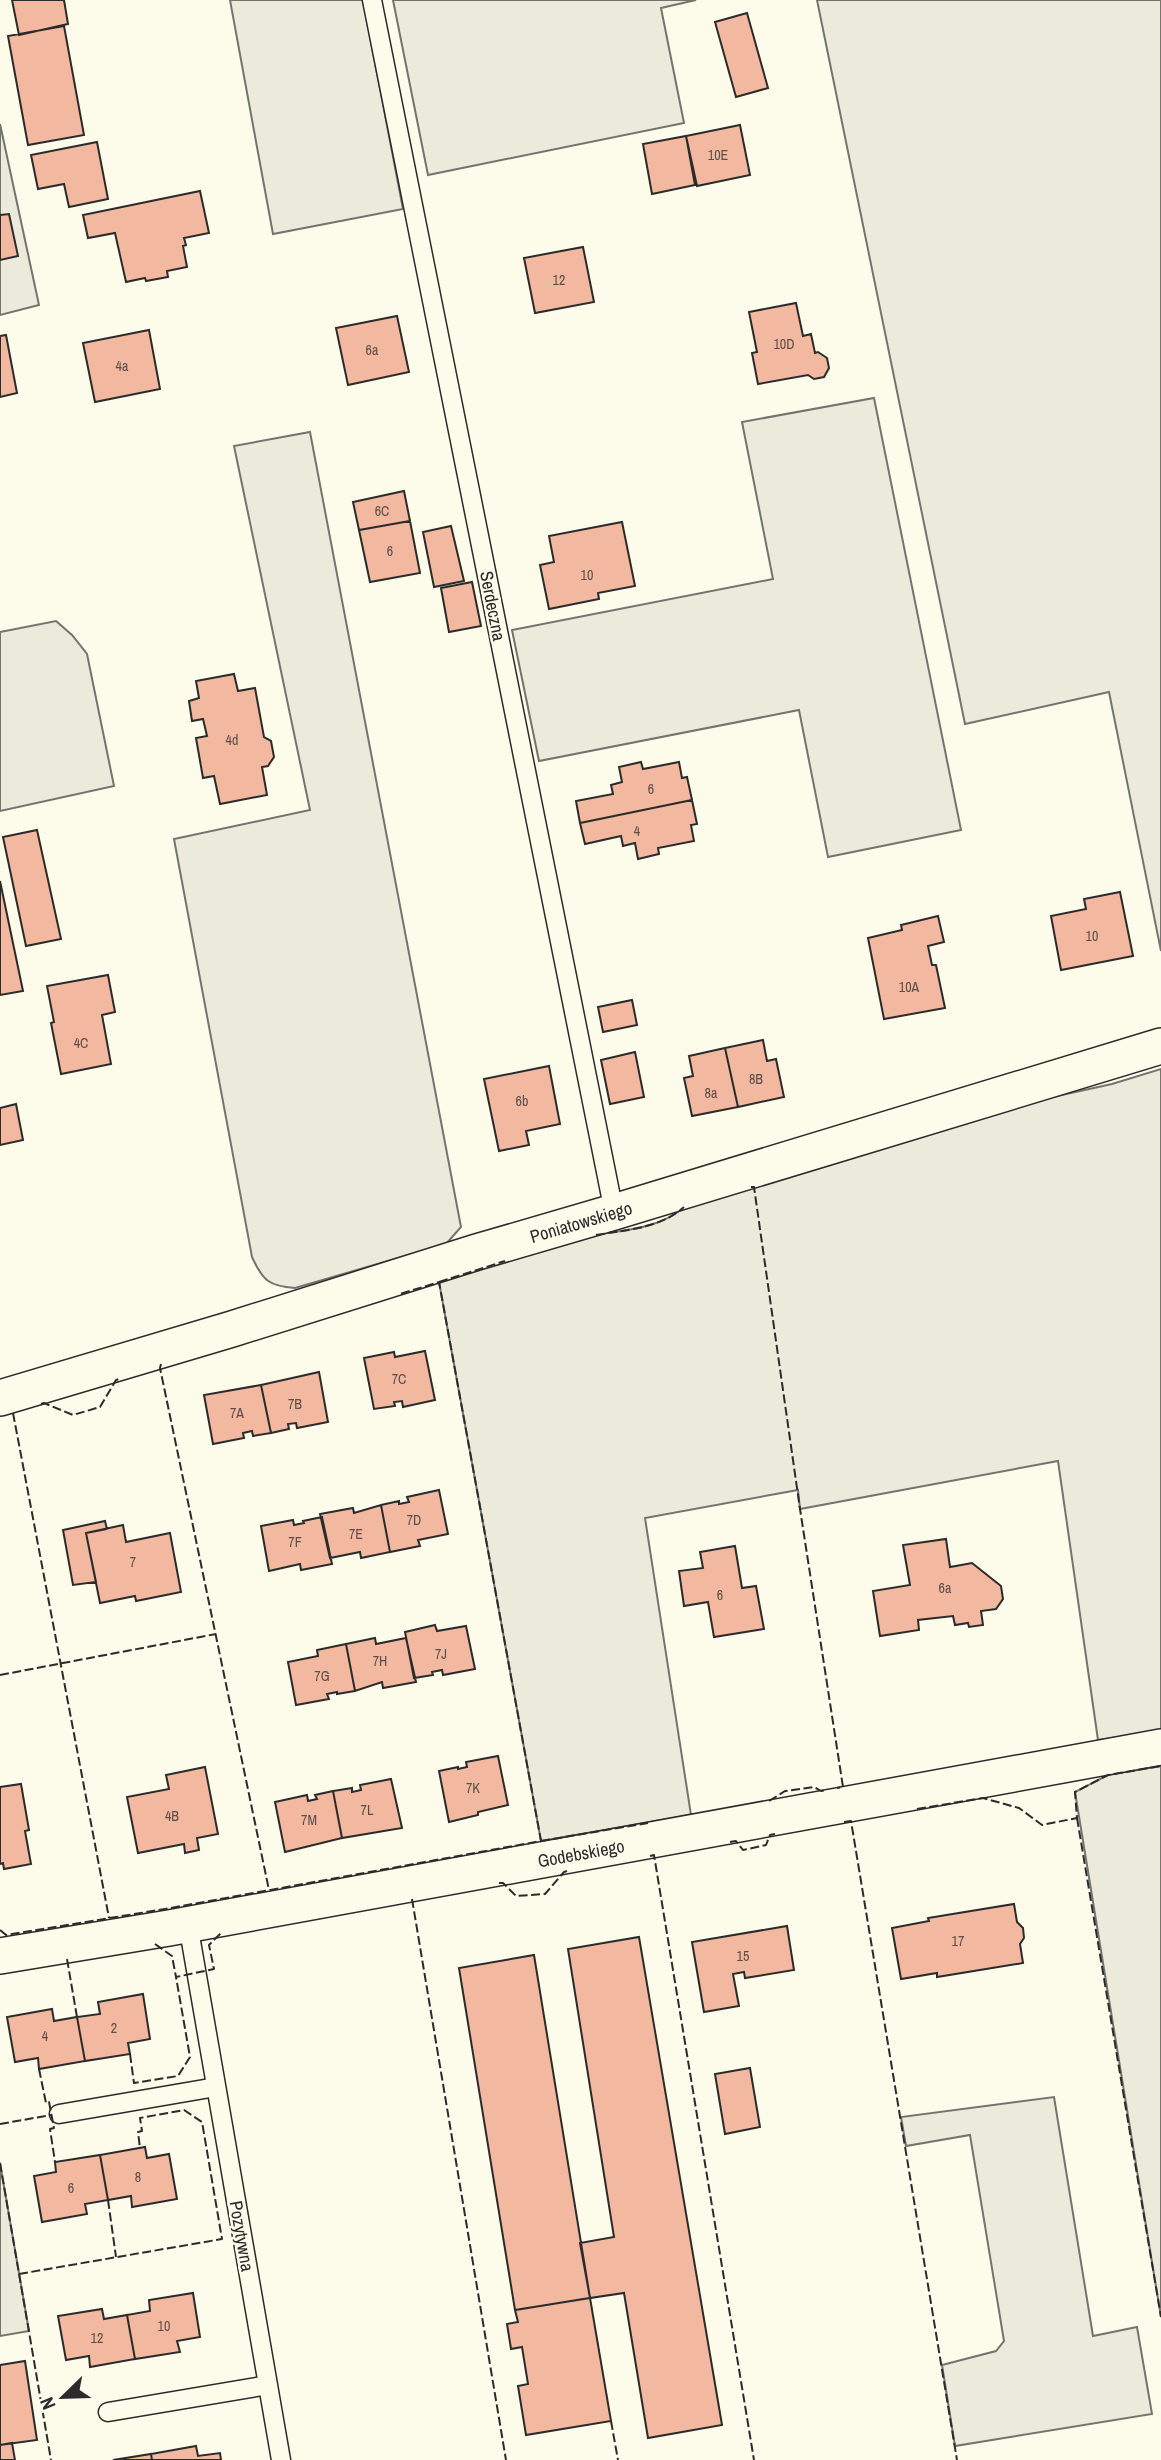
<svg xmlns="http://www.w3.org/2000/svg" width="1161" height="2460" font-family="'Archivo Narrow',sans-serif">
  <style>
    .green { fill: #ecebdb; stroke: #74746e; stroke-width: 2 }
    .building { fill: #f2b8a0; stroke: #2b2b2b; stroke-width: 2 }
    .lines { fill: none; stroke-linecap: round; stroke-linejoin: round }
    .lane-casing { stroke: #2b2b2b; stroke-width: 21 }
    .street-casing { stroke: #2b2b2b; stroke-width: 38 }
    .lane { stroke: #fdfbea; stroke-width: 18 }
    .street { stroke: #fdfbea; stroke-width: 35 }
    .fence { stroke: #2b2b2b; stroke-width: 2; stroke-dasharray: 9 3.5; stroke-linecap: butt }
    .labels { text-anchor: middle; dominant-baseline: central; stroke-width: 5; stroke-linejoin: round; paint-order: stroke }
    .number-label { font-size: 14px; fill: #5d4e48 }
    .street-label { font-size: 18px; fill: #2b2b2b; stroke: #fdfbea }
  </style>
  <rect width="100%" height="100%" fill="#fdfbea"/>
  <!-- green -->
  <path class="green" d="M230 0H363L403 209 273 234Z
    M393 0H696L661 8 684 123 428 175Z
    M817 0H1161V951L1109 692 965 724Z
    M0 124 39 305 0 315Z
    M874 398 961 830 828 857 799 710 539 761 512 630 773 579 742 422Z
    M310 432 461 1227 446 1244 295 1288C269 1286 263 1281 252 1257L174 839 310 810 234 446Z
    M56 621 72 635 87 654 114 786 0 811V632Z
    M1161 1069V1731L1098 1740 1058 1461 800 1509 798 1490 645 1518 691 1815 541 1841 439 1282C485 1268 531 1249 578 1238 612 1230 657 1232 684 1207L1048 1098 1112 1084Z
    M1161 1766V2317L1075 1792 1108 1775Z
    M1054 2097 1093 2336 1137 2327 1152 2414 955 2446 942 2365 996 2351 1004 2341 970 2135 906 2146 901 2117Z
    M0 2163 29 2331 0 2336Z"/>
  <!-- building -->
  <path class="building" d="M12 0H64L68 24 19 35Z
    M747 13 768 88 736 97 715 22Z
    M64 26 84 135 28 145 8 36Z
    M740 125 750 175 697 186 686 136Z
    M686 136 695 185 652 194 643 144Z
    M97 142 108 199 69 207 64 184 38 189 31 155Z
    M200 191 209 233 184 238 186 245 183 246 187 267 167 271 168 277 146 281 145 278 126 282 115 233 88 238 83 215Z
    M9 214 18 256 0 260V215Z
    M583 247 594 302 535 313 524 258Z
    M796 303 803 336 811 334 815 353 818 352 827 358 829 368 824 377 814 379 808 375 758 384 752 353 757 352 749 312Z
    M397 316 409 372 348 385 336 328Z
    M149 330 160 389 95 402 83 343Z
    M6 335 17 393 0 397V336Z
    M404 491 410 521 359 530 353 502Z
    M410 521 420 573 370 582 359 530Z
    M622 522 635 586 598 593 599 599 549 609 540 565 554 562 549 536Z
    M451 526 464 581 434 587 423 532Z
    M472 582 481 626 449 632 441 588Z
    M234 674 238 691 255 688 264 737 271 741 274 757 268 766 262 767 267 795 220 804 214 776 203 778 196 738 207 736 203 719 192 721 189 701 199 698 196 681Z
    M641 762 643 769 679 762 682 778 687 777 692 800 580 823 576 801 613 794 611 785 622 782 619 767Z
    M692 800 697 824 691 825 694 841 658 848 659 854 638 859 635 843 623 846 621 836 585 844 580 823Z
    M37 830 61 939 26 946 3 837Z
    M0 881 23 991 0 995Z
    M1120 892 1133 956 1061 970 1051 916 1086 909 1084 899Z
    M938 916 944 942 928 946 932 965H936L945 1008 884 1019 868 938 902 930 901 925Z
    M108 975 115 1012 102 1015 111 1064 61 1074 51 1023 54 1022 47 986Z
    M632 1000 637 1025 603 1032 598 1007Z
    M763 1040 767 1061 776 1059 784 1097 738 1107 725 1048Z
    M725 1048 738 1107 692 1116 684 1078 693 1076 689 1056Z
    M635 1052 644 1097 610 1104 601 1060Z
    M549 1066 560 1124 526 1131 529 1145 499 1151 484 1079Z
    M16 1104 23 1140 0 1145V1108Z
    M425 1351 435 1400 403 1407 402 1401 394 1402 395 1406 374 1409 364 1358 394 1352 395 1357Z
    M319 1372 328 1422 297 1428 296 1423 288 1424 289 1429 271 1433 261 1385Z
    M261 1385 271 1433 253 1436 252 1431 243 1433 244 1438 213 1444 204 1395Z
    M439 1490 448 1534 418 1540 420 1546 390 1552 381 1505 399 1501V1504L409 1502 407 1497Z
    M381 1505 390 1552 361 1558 360 1552 330 1558 320 1514 353 1508 354 1513Z
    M322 1517 332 1564 301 1570 300 1564 269 1571 261 1526 293 1520 294 1525 304 1523 303 1521Z
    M105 1521 107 1529 86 1533 96 1582 73 1585 63 1530Z
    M123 1525 126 1542 170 1533 181 1592 136 1601 135 1596 100 1603 86 1533Z
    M946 1539 950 1567 972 1563 1001 1586 1003 1599 996 1609 981 1611 983 1625 969 1627 968 1623 955 1625 953 1616 918 1620 919 1630 880 1636 873 1591 910 1585 903 1545Z
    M735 1546 742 1588 756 1586 764 1629 714 1637 708 1602 684 1606 679 1571 703 1568 700 1552Z
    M435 1625 437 1631 466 1626 475 1669 443 1675 442 1670 432 1672 433 1675 414 1678 405 1632Z
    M375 1638 376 1644 406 1638 416 1682 383 1688 382 1682 355 1691 346 1644Z
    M346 1644 355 1691 337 1694V1692L327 1694 329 1699 296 1705 288 1662 318 1656 317 1650Z
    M498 1756 508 1805 478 1812V1815L449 1822 439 1771 458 1767V1769L467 1767 466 1762Z
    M205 1767 218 1834 197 1838 199 1850 185 1853 184 1844 138 1853 127 1797 169 1789 166 1775Z
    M391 1779 402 1828 342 1838 333 1791 352 1788V1792L361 1790 360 1785Z
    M21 1784 29 1830 25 1831 31 1864 4 1869 3 1863 0 1864V1787Z
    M333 1791 342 1838 285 1852 275 1802 307 1795 308 1801 317 1799 315 1795Z
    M1014 1904 1017 1922 1023 1928 1024 1938 1020 1944 1023 1963 937 1977V1973L901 1979 892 1928 929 1921 928 1918Z
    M787 1926 794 1970 745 1978 744 1972 733 1974 739 2006 704 2012 692 1942Z
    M639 1937 722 2425 648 2438 624 2293 590 2298 580 2243 614 2237 568 1949Z
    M534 1955 590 2298 515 2310 459 1968Z
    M143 1994 150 2039 128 2043 130 2054 85 2061 77 2017 100 2014 98 2002Z
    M52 2009 54 2021 77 2017 85 2061 39 2069 38 2058 15 2062 7 2017Z
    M750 2068 760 2127 725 2134 715 2074Z
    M145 2147 147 2158 169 2154 177 2199 132 2207 131 2196 108 2200 100 2155Z
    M100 2155 108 2200 85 2204 87 2214 42 2222 34 2176 56 2172 55 2162Z
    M193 2293 200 2337 177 2341 180 2352 135 2359 127 2315 150 2311 149 2300Z
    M590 2298 611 2421 526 2435 518 2386 528 2384 522 2347 511 2349 507 2324 518 2322 515 2310Z
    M102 2309 104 2319 127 2315 135 2359 90 2367 89 2356 66 2360 58 2316Z
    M25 2361 37 2440 0 2445V2365Z
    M12 2443 15 2460H0V2445Z
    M196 2446 198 2456 220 2453 221 2460H152L151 2454Z
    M151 2454 152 2460H113Z"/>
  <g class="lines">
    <defs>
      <path id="lane" d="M372 0 614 1212
        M188 1924 281 2460
        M59 2114 216 2087
        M108 2412 268 2385"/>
      <g id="street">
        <path id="s1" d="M0 1398 232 1329 477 1252 614 1212 1161 1046"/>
        <path id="s2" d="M0 1956 169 1928 1161 1747"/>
      </g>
    </defs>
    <!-- lane casing -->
    <use href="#lane" class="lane-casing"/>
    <!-- street casing -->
    <use href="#street" class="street-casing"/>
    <!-- lane -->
    <use href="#lane" class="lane"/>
    <!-- street -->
    <use href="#street" class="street"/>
    <!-- fence -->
    <path class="fence" d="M751 1187H754L800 1509 843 1787 837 1788
      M596 1235C626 1230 661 1228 684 1207
      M439 1282 505 1261
      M161 1364 160 1368 269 1890
      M41 1404 44 1403 73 1415 100 1407 116 1380 119 1379
      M13 1413 109 1918
      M0 1675 216 1634
      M769 1801 785 1791 814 1787 821 1791 827 1790
      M917 1809 983 1798 1019 1808 1042 1825 1077 1818 1075 1792 1108 1775 1161 1766
      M1077 1818 1161 2317
      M844 1822 851 1821 957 2460
      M541 1841 648 1823
      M730 1842 736 1841 743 1850 766 1845 770 1835 775 1834
      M650 1856 654 1855 754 2460
      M499 1883H503L516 1896 545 1894 564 1872 567 1871
      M412 1899 506 2460
      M0 1930 6 1935 165 1909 541 1841 439 1282 400 1294
      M155 1944 172 1956 176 1977 214 1969 209 1945 221 1933
      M67 1959 77 2017
      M130 2054 134 2083 178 2076 190 2057 176 1977
      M39 2069 46 2103 49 2102 54 2128 50 2129 55 2162
      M0 2124 51 2115
      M0 2163 51 2460
      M108 2200 116 2257
      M19 2274 222 2239 202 2122 184 2110 140 2118 142 2131 138 2132 140 2148
      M611 2421 618 2460"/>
  </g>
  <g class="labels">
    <!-- number labels -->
    <g class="number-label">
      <text x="718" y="155">10E</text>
      <text x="559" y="280">12</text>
      <text x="784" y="344">10D</text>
      <text x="372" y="350">6a</text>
      <text x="122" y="366">4a</text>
      <text x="382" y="511">6C</text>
      <text x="390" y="551">6</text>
      <text x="587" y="575">10</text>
      <text x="232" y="740">4d</text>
      <text x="651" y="789">6</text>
      <text x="637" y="831">4</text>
      <text x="1092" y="936">10</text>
      <text x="909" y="987">10A</text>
      <text x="81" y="1043">4C</text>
      <text x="756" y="1079">8B</text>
      <text x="711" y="1093">8a</text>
      <text x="522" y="1101">6b</text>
      <text x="399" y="1379">7C</text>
      <text x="295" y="1404">7B</text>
      <text x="237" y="1413">7A</text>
      <text x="414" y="1520">7D</text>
      <text x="356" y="1534">7E</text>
      <text x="295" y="1542">7F</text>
      <text x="133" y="1562">7</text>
      <text x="945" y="1588">6a</text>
      <text x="720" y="1595">6</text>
      <text x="441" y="1654">7J</text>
      <text x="380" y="1661">7H</text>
      <text x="322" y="1676">7G</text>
      <text x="473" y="1788">7K</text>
      <text x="367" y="1810">7L</text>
      <text x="172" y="1816">4B</text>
      <text x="309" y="1820">7M</text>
      <text x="958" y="1941">17</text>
      <text x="743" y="1956">15</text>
      <text x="114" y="2028">2</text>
      <text x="45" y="2036">4</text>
      <text x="138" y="2177">8</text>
      <text x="71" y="2188">6</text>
      <text x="164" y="2326">10</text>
      <text x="97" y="2338">12</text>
    </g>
    <!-- street labels -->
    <g class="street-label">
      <text transform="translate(493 606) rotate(79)">Serdeczna</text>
      <text stroke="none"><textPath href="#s1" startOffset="607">Poniatowskiego</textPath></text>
      <text stroke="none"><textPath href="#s2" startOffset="590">Godebskiego</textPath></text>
      <text transform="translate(242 2236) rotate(80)">Pozytywna</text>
    </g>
  </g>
  <!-- north arrow -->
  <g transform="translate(63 2397) rotate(247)" stroke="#fdfbea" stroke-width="5" paint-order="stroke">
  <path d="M0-5L12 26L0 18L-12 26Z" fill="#2b2b2b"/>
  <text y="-10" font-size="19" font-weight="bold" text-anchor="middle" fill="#2b2b2b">N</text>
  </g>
</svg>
